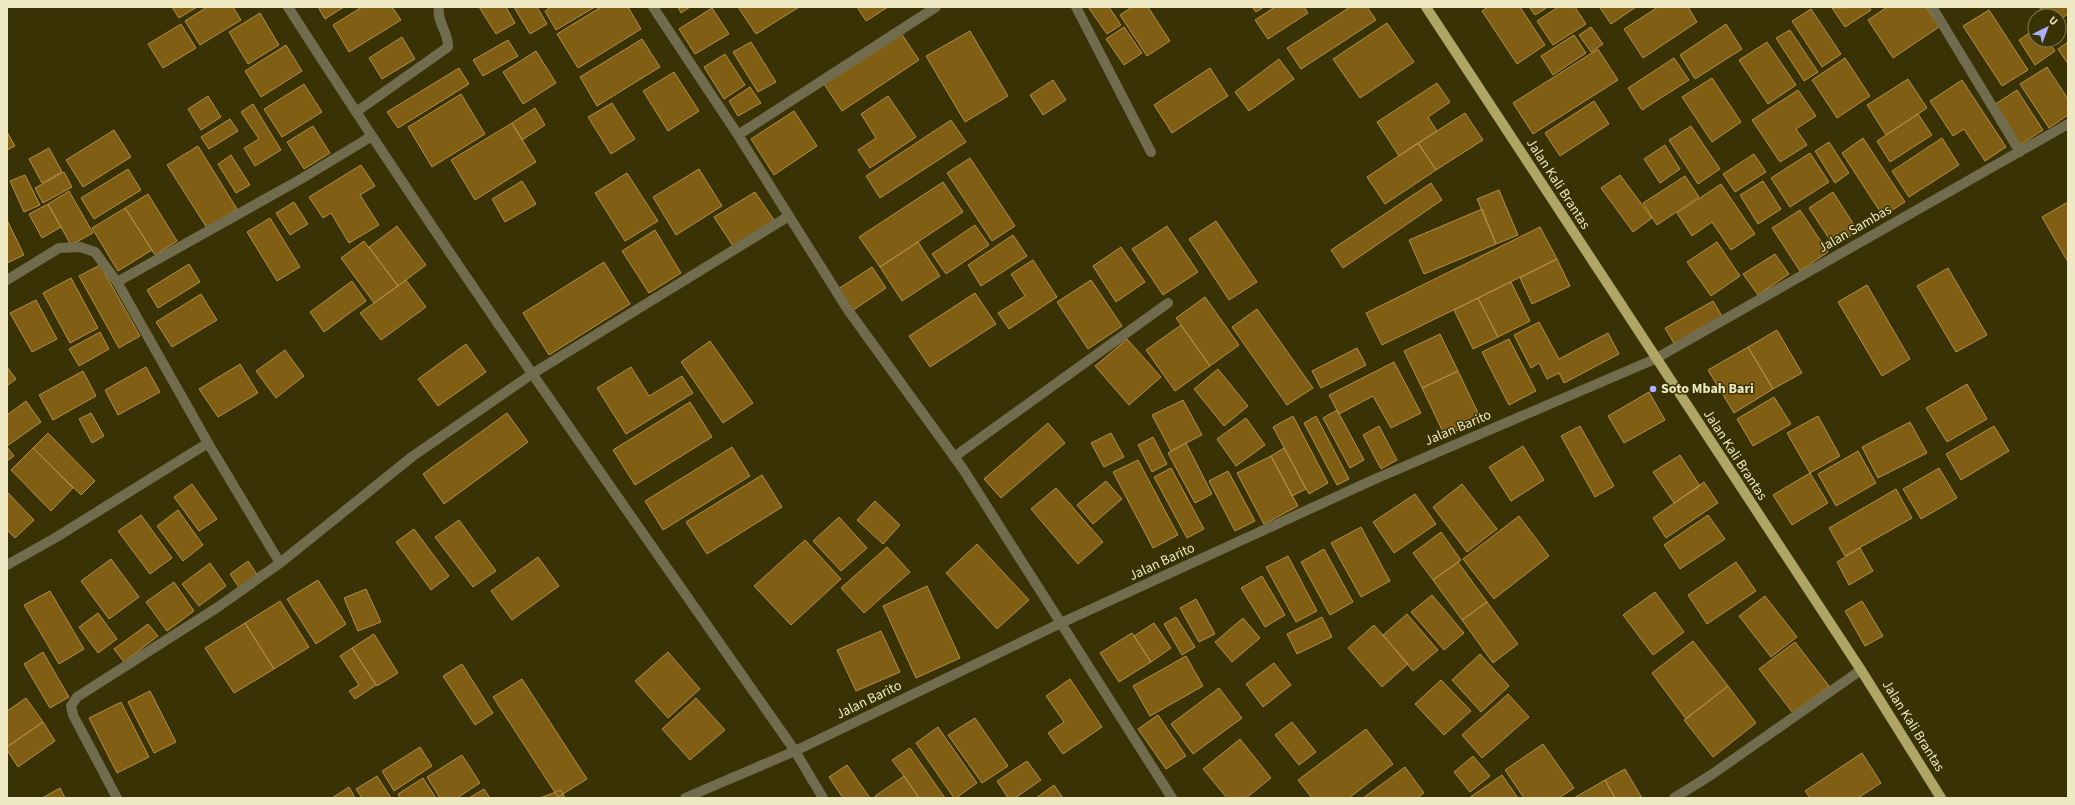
<svg xmlns="http://www.w3.org/2000/svg" width="2075" height="805" font-family="'Source Sans 3',sans-serif">
  <style>
    .building { fill: #805e14; stroke: #b48e46 }
    .lines { fill: none; stroke-linecap: round; stroke-linejoin: round }
    .minor { stroke: #706c4d; stroke-width: 10 }
    .primary { stroke: #afa564; stroke-width: 10 }
    .poi-dot { fill: #abaffb; stroke: #383205; stroke-width: 1.5 }
    .labels { text-anchor: middle; dominant-baseline: central; stroke-width: 3; stroke-linejoin: round; paint-order: stroke }
    .street-label { font-size: 14px; fill: #eee9c2; stroke: #383205 }
    .poi-label { font-size: 14px; font-weight: bold; fill: #eee9c2; stroke: #383205; text-anchor: start }
  </style>
  <rect width="100%" height="100%" fill="#383205"/>
  <!-- building -->
  <path class="building" d="M172 7H197L179 18Z
    M207 7H233L241 20 200 45 185 21Z
    M318 7H344L325 19Z
    M362 7H392L401 20 349 52 333 25Z
    M479 7H506L515 23 496 34Z
    M514 7H537L547 24 530 34Z
    M551 7H595L556 30 545 11Z
    M601 7H628L641 29 578 68 557 34Z
    M678 7H690L681 13Z
    M738 7H799L756 34Z
    M857 7H888L866 21Z
    M1088 7H1109L1121 25 1107 34Z
    M1132 7H1148L1170 41 1147 56 1120 15Z
    M1252 7H1264L1256 12Z
    M1275 7H1304L1308 13 1268 39 1255 20Z
    M1350 7H1367L1376 20 1301 69 1287 48Z
    M1488 7H1520L1545 45 1517 64 1482 11Z
    M1529 7H1548L1535 15Z
    M1558 7H1575L1586 24 1553 45 1537 21Z
    M1602 7H1636L1611 24 1600 8Z
    M1658 7H1688L1697 22 1643 58 1624 29Z
    M1869 7 1871 10 1845 27 1832 8Z
    M1887 7H1926L1939 27 1893 58 1868 20Z
    M2039 7H2068V14L2059 20V16H2045Z
    M712 8 729 34 695 54 679 29Z
    M1811 9 1841 54 1822 67 1792 21Z
    M1989 10 2028 70 2002 86 1963 26Z
    M260 13 279 45 248 64 229 32Z
    M1387 23 1414 62 1360 98 1333 59Z
    M181 24 196 48 163 68 148 44Z
    M1726 24 1742 49 1695 79 1680 55Z
    M1124 27 1142 53 1124 65 1106 39Z
    M1591 27 1603 44 1591 52 1579 35Z
    M2035 29V40H2048L2055 51 2035 65 2019 40Z
    M1790 30 1818 72 1804 81 1776 38Z
    M970 31 1008 96 965 122 926 56Z
    M901 33 919 60 842 111 824 84Z
    M1574 35 1586 53 1553 75 1541 56Z
    M402 37 415 59 382 79 369 58Z
    M642 39 660 67 597 106 580 77Z
    M508 40 518 56 483 76 473 60Z
    M751 42 776 82 758 92 733 52Z
    M1767 42 1796 85 1768 104 1739 60Z
    M2068 42V64L2058 49Z
    M286 45 302 71 261 97 245 71Z
    M1598 49 1618 80 1533 134 1513 103Z
    M536 51 556 83 523 104 503 72Z
    M725 54 745 85 724 99 704 67Z
    M1674 58 1689 80 1642 110 1628 88Z
    M1845 58 1870 96 1837 118 1812 80Z
    M1279 59 1294 79 1249 111 1235 92Z
    M2047 67 2068 99V115L2049 128 2020 84Z
    M459 68 469 84 398 128 387 112Z
    M1210 68 1228 96 1172 133 1154 105Z
    M674 72 699 111 668 131 643 91Z
    M1712 78 1741 122 1712 142 1682 97Z
    M1908 79 1927 108 1886 135 1867 105Z
    M1053 80 1066 100 1043 115 1030 95Z
    M1962 80 2006 147 1985 161 1964 129 1953 136 1930 101Z
    M1437 83 1450 102 1428 117 1437 131 1399 156 1377 122Z
    M304 84 322 112 282 137 264 109Z
    M750 87 761 103 738 116 729 101Z
    M1798 90 1816 116 1796 129 1807 145 1780 162 1752 120Z
    M2017 90 2043 130 2020 145 1994 105Z
    M461 94 485 134 432 167 408 127Z
    M208 96 221 117 201 130 188 109Z
    M888 96 916 137 870 168 858 150 876 138 861 114Z
    M1594 101 1609 124 1560 156 1545 133Z
    M612 103 635 139 611 154 588 117Z
    M253 104 281 150 255 166 244 148 259 139 241 112Z
    M535 108 545 125 522 140 512 123Z
    M794 111 817 146 774 175 751 139Z
    M1465 113 1483 140 1436 170 1418 143Z
    M1918 114 1932 135 1890 162 1877 141Z
    M230 119 238 131 209 149 201 137Z
    M951 120 966 142 880 198 866 176Z
    M512 123 536 162 475 200 451 160Z
    M313 126 330 153 304 169 287 142Z
    M1691 126 1720 169 1698 184 1669 140Z
    M114 130 131 157 83 187 66 160Z
    M7 132 15 146 7 150Z
    M1863 138 1905 202 1883 216 1842 153Z
    M1942 138 1959 165 1909 197 1892 171Z
    M1829 142 1849 173 1835 183 1815 151Z
    M1418 143 1436 170 1385 204 1367 177Z
    M1665 145 1680 169 1660 183 1644 159Z
    M198 146 237 209 207 228 167 165Z
    M49 148 62 172 42 183 29 159Z
    M1810 153 1829 182 1790 207 1771 178Z
    M1754 154 1766 172 1735 192 1723 174Z
    M231 155 250 185 236 193 218 164Z
    M970 158 1015 226 992 241 947 173Z
    M361 165 375 186 360 195 379 225 349 243 331 213 323 218 309 197Z
    M128 169 141 190 94 219 81 198Z
    M699 169 722 206 676 235 653 197Z
    M64 172 72 187 43 203 35 188Z
    M627 173 658 221 625 241 595 193Z
    M25 175 40 205 24 212 10 181Z
    M1620 175 1652 218 1633 232 1601 188Z
    M1685 176 1699 197 1657 225 1643 203Z
    M522 181 536 204 505 222 492 199Z
    M1763 181 1781 209 1758 224 1740 195Z
    M943 182 963 212 880 267 859 237Z
    M1431 183 1442 200 1343 268 1331 250Z
    M1721 184 1755 234 1731 250 1712 222 1692 236 1677 213Z
    M1499 190 1518 235 1496 244 1477 199Z
    M69 191 93 233 71 245 48 204Z
    M755 192 774 220 733 246 714 217Z
    M1833 192 1858 231 1834 246 1809 208Z
    M148 194 177 241 155 255 125 208Z
    M294 202 308 224 290 235 276 213Z
    M2068 202V262L2042 217Z
    M48 204 61 227 42 238 29 214Z
    M125 208 152 250 118 271 92 228Z
    M1482 209 1496 244 1424 274 1409 240Z
    M1800 210 1828 252 1800 271 1772 228Z
    M270 218 300 267 277 281 247 232Z
    M7 220 24 255 7 263Z
    M1216 221 1257 282 1229 300 1189 239Z
    M975 225 989 245 946 274 932 254Z
    M397 226 426 265 398 286 369 247Z
    M1167 226 1198 272 1163 295 1132 249Z
    M1540 227 1557 259 1382 345 1366 313Z
    M655 230 681 273 649 293 622 251Z
    M1013 235 1027 256 981 286 968 265Z
    M364 241 398 286 374 303 341 258Z
    M918 242 940 276 902 301 880 267Z
    M1717 242 1740 276 1711 296 1687 262Z
    M1121 247 1145 282 1116 302 1093 266Z
    M1775 254 1789 274 1758 295 1743 274Z
    M1557 259 1570 286 1532 304 1520 278Z
    M1033 260 1057 297 1009 329 998 313 1025 296 1011 274Z
    M604 262 630 304 549 355 523 313Z
    M189 264 200 282 158 308 147 290Z
    M100 265 140 336 119 348 79 276Z
    M872 267 886 288 852 311 838 289Z
    M1948 268 1987 335 1956 352 1917 286Z
    M71 278 98 328 70 343 43 293Z
    M406 280 426 307 381 340 360 313Z
    M1091 280 1122 326 1088 349 1057 302Z
    M352 281 366 301 324 332 310 312Z
    M1511 282 1530 321 1498 337 1478 298Z
    M1867 285 1910 359 1882 376 1838 302Z
    M975 293 996 324 930 367 909 336Z
    M201 294 217 320 172 347 156 322Z
    M1205 297 1239 345 1210 366 1176 318Z
    M1478 298 1498 337 1473 349 1454 310Z
    M36 300 57 339 32 352 10 313Z
    M1713 301 1723 318 1675 345 1665 328Z
    M1257 309 1313 388 1287 405 1232 327Z
    M1539 322 1559 359 1608 333 1619 354 1564 383 1559 373 1547 379 1539 363 1531 368 1514 335Z
    M1181 325 1210 366 1175 391 1146 350Z
    M1777 330 1802 373 1773 389 1748 347Z
    M100 332 109 349 79 366 69 349Z
    M1440 334 1458 371 1422 388 1404 351Z
    M1127 339 1161 377 1129 405 1095 366Z
    M1509 339 1536 391 1509 405 1482 352Z
    M710 341 753 403 723 423 681 362Z
    M466 344 486 372 438 406 418 379Z
    M1748 347 1773 389 1734 413 1708 370Z
    M1357 348 1366 365 1321 388 1312 371Z
    M285 350 304 376 276 398 256 371Z
    M1394 362 1421 413 1391 428 1373 396 1339 414 1329 395Z
    M240 364 258 393 218 417 199 389Z
    M7 367 16 379 7 386Z
    M146 367 160 392 118 415 105 390Z
    M631 367 649 396 682 376 693 393 626 434 597 388Z
    M1218 369 1248 406 1224 426 1194 389Z
    M83 371 96 396 53 420 39 395Z
    M1458 371 1481 419 1445 436 1422 388Z
    M1967 384 1987 419 1947 442 1926 408Z
    M1649 392 1665 420 1624 443 1608 416Z
    M1774 397 1791 424 1753 446 1737 419Z
    M1183 400 1202 435 1171 451 1152 415Z
    M26 401 41 422 7 446V415Z
    M690 402 712 437 635 485 613 450Z
    M1337 410 1364 460 1350 468 1323 418Z
    M91 413 104 436 92 443 79 419Z
    M507 413 528 442 444 504 423 474Z
    M1293 416 1328 483 1309 494 1273 427Z
    M1316 416 1349 479 1337 485 1304 423Z
    M1818 416 1840 456 1810 473 1787 433Z
    M1246 418 1265 445 1236 466 1217 439Z
    M1910 422 1927 453 1878 478 1862 447Z
    M1048 423 1065 443 1001 498 984 479Z
    M1379 426 1397 460 1381 469 1363 435Z
    M1580 426 1614 486 1595 497 1561 436Z
    M1994 426 2009 451 1961 480 1946 454Z
    M48 433 95 481 81 495 33 448Z
    M1111 433 1124 457 1104 467 1091 443Z
    M1153 437 1167 464 1152 472 1138 445Z
    M1186 443 1212 494 1195 503 1168 453Z
    M1523 446 1544 480 1511 501 1489 467Z
    M7 447 14 456 7 461Z
    M732 447 750 476 663 530 645 501Z
    M33 448 73 488 51 511 11 470Z
    M1284 448 1306 489 1292 496 1271 456Z
    M1858 451 1876 483 1836 506 1818 474Z
    M1680 455 1700 486 1674 503 1653 472Z
    M1271 456 1298 506 1264 524 1237 473Z
    M1138 460 1178 535 1153 548 1113 472Z
    M1171 468 1204 529 1187 538 1154 477Z
    M1939 468 1957 498 1921 519 1903 489Z
    M1228 471 1255 521 1235 531 1209 481Z
    M1810 473 1828 503 1792 525 1773 495Z
    M762 475 782 507 707 554 686 522Z
    M1106 481 1122 499 1093 524 1077 505Z
    M1704 482 1718 503 1666 538 1653 518Z
    M192 484 217 519 199 531 174 497Z
    M1462 484 1497 529 1467 552 1433 507Z
    M1056 488 1103 542 1078 564 1031 509Z
    M1896 489 1912 518 1845 556 1829 528Z
    M7 492 34 520 15 538 7 530Z
    M1415 494 1436 524 1394 553 1373 522Z
    M875 501 900 525 883 544 857 520Z
    M178 510 203 545 183 561 157 526Z
    M141 515 172 558 150 574 118 531Z
    M1708 515 1725 539 1680 569 1664 545Z
    M1519 516 1549 556 1494 599 1463 559Z
    M839 517 867 548 841 571 813 541Z
    M459 520 496 571 473 587 435 537Z
    M1361 527 1390 581 1361 597 1331 543Z
    M414 529 449 576 431 590 396 542Z
    M1441 532 1461 560 1433 580 1413 553Z
    M805 540 841 579 791 625 754 586Z
    M977 544 1029 600 997 629 946 573Z
    M887 547 910 572 864 613 841 588Z
    M1860 548 1873 571 1849 585 1837 562Z
    M1324 549 1353 602 1330 615 1301 562Z
    M1288 556 1317 611 1296 622 1266 567Z
    M538 557 559 586 512 620 491 591Z
    M111 559 139 597 109 619 81 581Z
    M248 561 258 576 240 589 230 574Z
    M1458 562 1487 602 1462 620 1433 580Z
    M1736 562 1756 591 1707 624 1688 595Z
    M210 563 226 586 199 606 182 584Z
    M1262 576 1285 615 1265 627 1241 588Z
    M318 580 346 624 316 644 287 599Z
    M174 582 194 611 167 631 146 602Z
    M927 586 960 658 916 678 883 606Z
    M366 589 381 622 358 631 344 598Z
    M50 591 84 649 59 664 24 605Z
    M1655 592 1684 632 1653 655 1623 615Z
    M1432 595 1464 633 1444 650 1411 612Z
    M1765 596 1797 637 1771 657 1739 616Z
    M1196 599 1215 634 1199 642 1180 608Z
    M280 601 309 647 274 669 245 623Z
    M1862 601 1883 636 1865 646 1845 611Z
    M1487 602 1518 644 1493 663 1462 620Z
    M98 613 117 639 98 653 79 627Z
    M1407 614 1438 650 1413 671 1383 635Z
    M1176 617 1195 647 1182 655 1164 624Z
    M1322 617 1332 637 1297 654 1287 634Z
    M1243 618 1260 638 1232 662 1215 642Z
    M245 623 274 669 234 693 205 648Z
    M1154 623 1171 648 1151 662 1134 636Z
    M148 624 158 636 124 662 114 649Z
    M1374 625 1408 664 1382 687 1348 648Z
    M881 631 900 672 856 691 837 650Z
    M1132 633 1151 662 1119 682 1100 653Z
    M374 634 398 673 377 686 352 648Z
    M1693 641 1728 686 1686 719 1652 673Z
    M1795 642 1829 686 1793 713 1759 669Z
    M352 648 376 685 355 699 349 691 359 685 340 656Z
    M43 652 69 697 50 708 24 664Z
    M668 652 700 689 668 718 635 681Z
    M1480 654 1509 686 1481 712 1452 680Z
    M1186 656 1203 686 1150 716 1133 686Z
    M1274 663 1291 685 1263 707 1246 684Z
    M462 664 493 713 475 725 443 676Z
    M522 679 587 779 558 797 493 697Z
    M1070 679 1102 727 1063 754 1048 733 1064 722 1046 696Z
    M1441 680 1471 711 1444 735 1415 704Z
    M1728 686 1756 723 1713 757 1684 720Z
    M1219 688 1242 718 1193 754 1171 724Z
    M150 691 176 742 154 753 128 702Z
    M1508 694 1529 717 1482 758 1462 735Z
    M26 698 43 722 7 747V711Z
    M696 698 725 730 690 760 662 729Z
    M121 702 149 757 117 773 89 718Z
    M1158 715 1186 756 1166 769 1138 729Z
    M975 718 1008 766 982 783 948 735Z
    M43 722 55 741 18 767 7 750V747Z
    M1292 722 1316 752 1299 765 1275 735Z
    M938 727 977 783 956 798H954L916 743Z
    M1366 729 1393 764 1349 798H1312L1298 780Z
    M1240 739 1271 778 1246 798H1227L1203 769Z
    M1543 744 1574 788 1559 798H1524L1505 770Z
    M420 747 432 766 394 791 382 771Z
    M910 748 945 798H919L904 776 892 760Z
    M1862 753 1881 783 1858 798H1810L1805 791Z
    M462 755 480 783 457 798H440L427 777Z
    M1473 756 1490 776 1470 792 1454 772Z
    M1027 761 1041 780 1015 798H1008L997 781Z
    M847 765 870 798H843L829 777Z
    M1405 767 1424 793 1417 798H1363Z
    M1625 769 1642 798H1615L1605 780Z
    M1502 775 1518 798H1469Z
    M377 776 391 798H362L356 789Z
    M904 776 919 798H876L875 796Z
    M423 778 436 798H400L398 794Z
    M1605 780 1615 798H1574Z
    M1054 785 1063 798H1036Z
    M349 787 355 798H332Z
    M60 788 65 798H42Z
    M484 789 490 798H469Z
    M561 790 565 798H540Z"/>
  <g class="lines">
    <!-- minor -->
    <path class="minor" d="M288 7C450 260 623 505 795 751L823 798
      M653 7 738 135 848 310 963 469 1172 798
      M1076 7 1151 152
      M1932 7 2020 152
      M356 112 448 47C449 33 436 21 439 7
      M738 135 936 7
      M7 280 59 248 80 247 95 252 117 282 208 443 55 538 7 565
      M117 282 301 179 372 136
      M208 443 280 563
      M954 457 1168 303
      M117 798 73 715 71 706 77 697 218 607 280 563 413 456 532 374 789 216
      M685 798 795 751 1061 623 1375 479 1655 359 2068 124
      M1674 798 1711 775 1861 670"/>
    <!-- primary -->
    <path class="primary" d="M1426 7 1861 670 1941 798"/>
  </g>
  <!-- markers -->
  <circle class="poi-dot" cx="1653" cy="389" r="4"/>
  <g class="labels">
    <!-- street labels -->
    <g class="street-label">
      <text transform="translate(1558 184) rotate(57)">Jalan Kali Brantas</text>
      <text transform="translate(1855 229) rotate(-30)">Jalan Sambas</text>
      <text transform="translate(1458 428) rotate(-23)">Jalan Barito</text>
      <text transform="translate(1735 455) rotate(57)">Jalan Kali Brantas</text>
      <text transform="translate(1162 562) rotate(-25)">Jalan Barito</text>
      <text transform="translate(869 700) rotate(-26)">Jalan Barito</text>
      <text transform="translate(1913 726) rotate(58)">Jalan Kali Brantas</text>
    </g>
    <!-- poi labels -->
    <g class="poi-label">
      <text x="1661" y="389">Soto Mbah Bari</text>
    </g>
  </g>
  <!-- border -->
  <rect width="2075" height="805" fill="none" stroke="#eee9c2" stroke-width="16"/>
  <!-- north arrow -->
  <g transform="translate(2047 28) rotate(42)"><circle r="19" fill="#383205" stroke="#817b51"/>
  <path d="M0-3L7 15L0 10L-7 15Z" fill="#abaffb"/>
  <text y="-6" font-size="11" font-weight="bold" text-anchor="middle" fill="#eee9c2">U</text>
  </g>
</svg>
